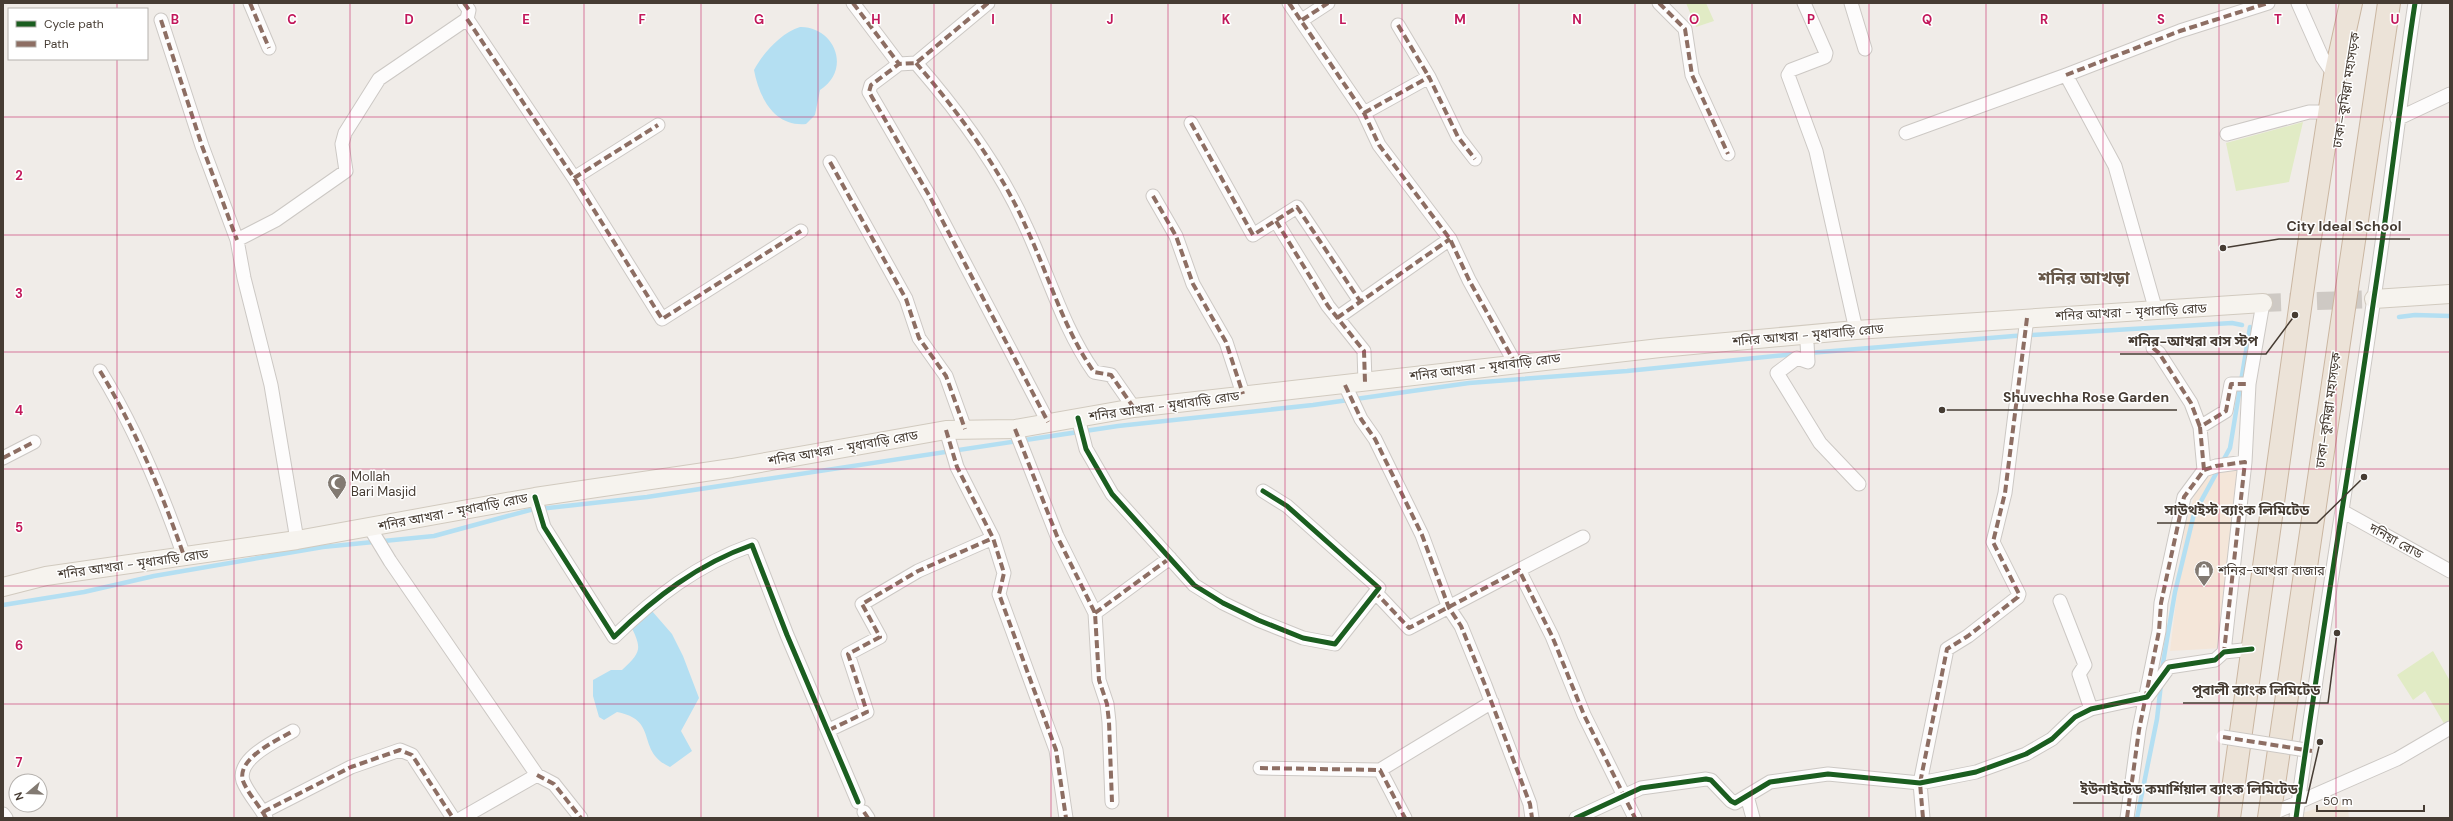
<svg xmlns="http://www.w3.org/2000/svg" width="2453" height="821" font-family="'DM Sans','Noto Sans Bengali',sans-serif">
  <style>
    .commercial { fill: #f4e6d9 }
    .education { fill: #efe6d9 }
    .green { fill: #e1ebc5 }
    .water { fill: #b4dff2 }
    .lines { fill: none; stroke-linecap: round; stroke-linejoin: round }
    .stream { stroke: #b4dff2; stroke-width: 4.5 }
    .secondary-tunnel { stroke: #cec9c4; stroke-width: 18; stroke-dasharray: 18 9; stroke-linecap: butt }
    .street-casing { stroke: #ccc8c4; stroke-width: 15 }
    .secondary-casing { stroke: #d1cabf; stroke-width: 20 }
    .highway-casing { stroke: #cab6a1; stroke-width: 24 }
    .street { stroke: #fdfcfc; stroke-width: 13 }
    .secondary { stroke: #f6f3ee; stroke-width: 18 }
    .highway { stroke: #ece3d8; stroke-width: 22 }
    .street-bridge-casing { stroke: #ccc8c4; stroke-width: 15; stroke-linecap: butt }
    .street-bridge { stroke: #fdfcfc; stroke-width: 13 }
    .quiet { stroke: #8d6e63; stroke-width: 4; stroke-dasharray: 8 4; stroke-linecap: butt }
    .cycleway-casing { stroke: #fff; stroke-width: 8 }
    .cycleway { stroke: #1b5e20; stroke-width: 5 }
    .grid { fill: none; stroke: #c2185b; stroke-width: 1; stroke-opacity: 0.55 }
    .labels { text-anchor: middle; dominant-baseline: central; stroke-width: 3; stroke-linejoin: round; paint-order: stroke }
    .street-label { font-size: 13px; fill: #463c33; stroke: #fff }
    .poi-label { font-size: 13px; fill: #463c33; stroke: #fff; text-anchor: start }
    .district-label { font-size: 17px; font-weight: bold; fill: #69594a; stroke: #fff }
    .grid-label { font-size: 13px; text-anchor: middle; font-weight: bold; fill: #c2185b; stroke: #fff; stroke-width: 3; stroke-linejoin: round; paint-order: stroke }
    .leader { fill: none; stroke: #463c33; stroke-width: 1.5 }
    .callout-dot { fill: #463c33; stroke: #fff; stroke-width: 1.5 }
    .callout-label { font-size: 14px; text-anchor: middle; font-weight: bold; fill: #463c33; stroke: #fff; stroke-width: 3; stroke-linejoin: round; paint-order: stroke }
  </style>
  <rect width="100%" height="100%" fill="#f0ece8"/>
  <!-- commercial -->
  <path class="commercial" d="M2209 467 2248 468 2223 648 2170 651 2185 526 2199 481Z"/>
  <!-- education -->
  <path class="education" d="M2347 799 2349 818H2296V815Z"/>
  <!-- green -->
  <path class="green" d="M1686 3H1706L1714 21 1696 27Z
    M2303 122 2289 182 2236 191 2226 143Z
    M2433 651 2450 681V724L2446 727 2425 691 2413 700 2397 675Z"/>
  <!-- water -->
  <path class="water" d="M800 27C833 26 853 68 820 90L815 115 806 124C774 127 759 97 754 70 763 53 781 33 800 27Z
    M645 611H652L672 634 683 656 699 698 681 731 692 751 670 767C635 751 660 720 617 712L604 720 599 717 593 696V680L611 670H622C642 651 642 649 630 624Z"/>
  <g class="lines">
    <!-- stream -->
    <path class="stream" d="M2399 317 2415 315 2450 316
      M1809 353 2014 336 2232 323 2242 325
      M3 605 84 592 154 576 323 547 434 536 530 510 647 497 1118 426 1313 405 1469 383 1627 371 1796 354
      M2162 669 2175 592 2194 514 2230 448 2250 327
      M2137 818 2157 719 2161 684"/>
    <!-- secondary-tunnel -->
    <path class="secondary-tunnel" d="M2263 303 2374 299"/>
    <defs>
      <path id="street" d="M250 3 269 48
        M853 3 899 64
        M988 3 916 63 899 64 871 85 869 92 930 197 1048 422
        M1289 3 1364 113 1379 145 1450 239 1469 280 1515 363
        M1659 3 1685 29 1692 75 1728 154
        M1804 3 1826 53 1825 57 1791 70 1788 75 1816 151 1856 330
        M1851 3 1865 49
        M2298 3 2322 57 2335 76
        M467 19 574 178 662 319 801 231
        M161 20 202 146 237 240 244 278 271 385 297 540
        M1302 20 1328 3
        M1398 25 1429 77
        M916 63C957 110 1001 170 1026 227 1049 276 1063 328 1094 372L1111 375 1134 408
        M2066 75 2115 166 2156 311
        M1364 113 1429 77 1458 137 1475 159
        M2397 119 2450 94
        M1191 123 1253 235 1297 207 1360 301
        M1906 133 2066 75 2180 31 2268 3
        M2227 134 2309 112H2330
        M830 162 906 299 919 338 946 376 965 429
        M574 178 658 125
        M1153 196 1176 236 1193 284 1226 342 1243 394
        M1276 221 1328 306 1364 351 1365 382
        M237 240 276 220 346 171 342 144 345 133 379 79 467 19 469 10 464 3
        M1337 318 1450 239
        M1810 334 1807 342 1808 362 1797 358 1777 373 1820 443 1859 484
        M2153 348 2159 353 2191 403 2200 427
        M100 371C135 428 162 493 184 556
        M1345 385 1361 419 1375 439 1422 535 1449 608 1461 626 1485 685 1530 804 1532 818
        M1078 418 1086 449 1112 494 1194 585 1223 603 1258 620 1303 638 1335 644 1379 588 1287 506 1263 491
        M1015 429 1057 536 1095 613 1099 680 1107 704 1109 722 1112 802
        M946 430 957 467 993 538 1004 573 999 594 1056 750 1066 818
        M3 458 34 442
        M2245 462 2249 384 2263 303
        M2204 470 2200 427 2226 411 2231 384H2249
        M535 497 544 527 614 637C655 597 698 564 752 545L787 635 858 802
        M2342 511 2450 571
        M370 528 390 561 537 775 554 784 581 818
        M1519 570 1583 537
        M1376 593 1409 628 1519 570 1552 636 1584 715 1635 818
        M2060 601 2085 665 2079 674 2091 709
        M1095 613 1170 558
        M829 730 867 712 848 654 880 637 862 604 918 571 993 538
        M1260 768 1380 770 1492 702
        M1380 770 1405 818
        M1747 796 1753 818
        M263 812 351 767 400 750 412 755 453 818
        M864 812 868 818
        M3 814 6 818
        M2269 815 2397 759 2450 728
        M266 818C260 806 248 794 243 781 236 758 278 740 293 731
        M462 818 537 775
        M1576 818 1641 788 1706 779 1711 780 1731 801 1735 803 1770 782 1828 774 1920 783 1976 772 2026 754 2052 739 2075 717 2091 709 2147 697 2169 667 2215 660 2224 652 2252 649
        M1923 818 1920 783 1947 649 1968 636 2018 597 2019 594 1993 542 2005 493 2027 318
        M2127 818 2139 730 2159 631 2161 603 2184 497 2204 470 2216 466 2245 462 2224 652
        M2296 818C2320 644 2349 472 2374 298 2389 200 2400 101 2415 3"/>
      <path id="secondary" d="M2374 299 2450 294
        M3 587 46 576 297 540 535 497 732 468 946 430 1015 429 1134 408 1660 348 1856 330 2263 303"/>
      <path id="highway" d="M2229 818 2308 251 2335 76 2351 3
        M2269 818 2389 3"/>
    </defs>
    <!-- street casing -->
    <use href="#street" class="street-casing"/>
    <!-- secondary casing -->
    <use href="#secondary" class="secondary-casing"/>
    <!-- highway casing -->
    <use href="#highway" class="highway-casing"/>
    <!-- street -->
    <use href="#street" class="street"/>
    <!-- secondary -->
    <use href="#secondary" class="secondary"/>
    <!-- highway -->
    <use href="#highway" class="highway"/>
    <defs>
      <path id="street-bridge" d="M2223 737 2306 750"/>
    </defs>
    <!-- street-bridge casing -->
    <use href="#street-bridge" class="street-bridge-casing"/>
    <!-- street-bridge -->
    <use href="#street-bridge" class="street-bridge"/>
    <!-- quiet -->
    <path class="quiet" d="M250 3 269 48
      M464 3 469 10
      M853 3 899 64
      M988 3 916 63 899 64 871 85 869 92 930 197 1048 422
      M1289 3 1364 113 1379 145 1450 239 1469 280 1515 363
      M1659 3 1685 29 1692 75 1728 154
      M467 19 574 178 662 319 801 231
      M161 20 202 146 237 240
      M1302 20 1328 3
      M1398 25 1429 77
      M916 63C957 110 1001 170 1026 227 1049 276 1063 328 1094 372L1111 375 1134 408
      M2066 75 2180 31 2268 3
      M1364 113 1429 77 1458 137 1475 159
      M1191 123 1253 235 1297 207 1360 301
      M830 162 906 299 919 338 946 376 965 429
      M574 178 658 125
      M1153 196 1176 236 1193 284 1226 342 1243 394
      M1276 221 1328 306 1364 351 1365 382
      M1337 318 1450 239
      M2153 348 2159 353 2191 403 2200 427
      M100 371C135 428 162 493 184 556
      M1345 385 1361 419 1375 439 1422 535 1449 608 1461 626 1485 685 1530 804 1532 818
      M1015 429 1057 536 1095 613 1099 680 1107 704 1109 722 1112 802
      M946 430 957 467 993 538 1004 573 999 594 1056 750 1066 818
      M3 458 34 442
      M2204 470 2200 427 2226 411 2231 384H2249
      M1374 595 1376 593 1409 628 1519 570 1552 636 1584 715 1635 818
      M1095 613 1170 558
      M829 730 867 712 848 654 880 637 862 604 918 571 993 538
      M2223 737 2312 751
      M1260 768 1380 770 1405 818
      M537 775 554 784 581 818
      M263 812 351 767 400 750 412 755 453 818
      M864 812 868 818
      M266 818C260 806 248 794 243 781 236 758 278 740 293 731
      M1923 818 1920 783 1947 649 1968 636 2018 597 2019 594 1993 542 2005 493 2027 318
      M2127 818 2139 730 2159 631 2161 603 2184 497 2204 470 2216 466 2245 462 2224 652"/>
    <defs>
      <path id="cycleway" d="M1078 418 1086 449 1112 494 1194 585 1223 603 1258 620 1303 638 1335 644 1379 588 1287 506 1263 491
        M535 497 544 527 614 637C655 597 698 564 752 545L787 635 858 802
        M1576 818 1641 788 1706 779 1711 780 1731 801 1735 803 1770 782 1828 774 1920 783 1976 772 2026 754 2052 739 2075 717 2091 709 2147 697 2169 667 2215 660 2224 652 2252 649
        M2296 818C2320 644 2349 472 2374 298 2389 200 2400 101 2415 3"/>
    </defs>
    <!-- cycleway casing -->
    <use href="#cycleway" class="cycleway-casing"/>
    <!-- cycleway -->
    <use href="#cycleway" class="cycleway"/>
  </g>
  <!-- grid -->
  <path class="grid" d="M117 3V9M234 3V818M350 3V818M467 3V818M584 3V818M701 3V818M818 3V818M934 3V818M1051 3V818M1168 3V818M1285 3V818M1402 3V818M1519 3V818M1635 3V818M1752 3V818M1869 3V818M1986 3V818M2103 3V818M2219 3V818M2336 3V818M117 59V818M3 117H2450M3 235H2450M3 352H2450M3 469H2450M3 586H2450M3 704H2450"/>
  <!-- icons -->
  <defs>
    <symbol id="mosque-pin" viewBox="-11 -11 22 30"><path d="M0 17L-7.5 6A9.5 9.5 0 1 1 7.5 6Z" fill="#827a72" stroke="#fff"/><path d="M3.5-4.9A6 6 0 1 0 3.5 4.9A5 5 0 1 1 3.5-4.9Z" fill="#fff"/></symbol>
    <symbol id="shop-pin" viewBox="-11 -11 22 30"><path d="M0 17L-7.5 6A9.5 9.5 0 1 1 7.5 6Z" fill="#827a72" stroke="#fff"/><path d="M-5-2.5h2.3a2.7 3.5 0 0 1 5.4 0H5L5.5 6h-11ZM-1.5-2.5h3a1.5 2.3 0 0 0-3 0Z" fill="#fff"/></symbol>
  </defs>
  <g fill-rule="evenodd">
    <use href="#mosque-pin" x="326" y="472" width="22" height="30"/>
    <use href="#shop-pin" x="2193" y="559" width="22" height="30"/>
  </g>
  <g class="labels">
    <!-- street labels -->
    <g class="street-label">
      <text transform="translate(2346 90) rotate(-81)">ঢাকা–কুমিল্লা মহাসড়ক</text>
      <text transform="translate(2131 312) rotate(-3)">শনির আখরা - মৃধাবাড়ি রোড</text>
      <text transform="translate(1808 335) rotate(-5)">শনির আখরা - মৃধাবাড়ি রোড</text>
      <text transform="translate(1485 367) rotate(-7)">শনির আখরা - মৃধাবাড়ি রোড</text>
      <text transform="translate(1164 406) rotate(-8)">শনির আখরা - মৃধাবাড়ি রোড</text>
      <text transform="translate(2328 410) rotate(-82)">ঢাকা–কুমিল্লা মহাসড়ক</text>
      <text transform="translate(843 448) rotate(-10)">শনির আখরা - মৃধাবাড়ি রোড</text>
      <text transform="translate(453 512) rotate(-11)">শনির আখরা - মৃধাবাড়ি রোড</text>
      <text transform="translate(2396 541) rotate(29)">দনিয়া রোড</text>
      <text transform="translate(133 564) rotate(-8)">শনির আখরা - মৃধাবাড়ি রোড</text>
    </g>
    <!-- poi labels -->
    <g class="poi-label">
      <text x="351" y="476">Mollah<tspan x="351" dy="15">Bari Masjid</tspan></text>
      <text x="2218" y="570">শনির-আখরা বাজার</text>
    </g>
    <!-- district labels -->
    <g class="district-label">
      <text x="2084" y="278">শনির আখড়া</text>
    </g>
  </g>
  <g class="grid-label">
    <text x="175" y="24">B</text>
    <text x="292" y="24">C</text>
    <text x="409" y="24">D</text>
    <text x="526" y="24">E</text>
    <text x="642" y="24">F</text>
    <text x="759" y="24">G</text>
    <text x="876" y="24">H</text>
    <text x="993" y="24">I</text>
    <text x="1110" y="24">J</text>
    <text x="1226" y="24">K</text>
    <text x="1343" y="24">L</text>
    <text x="1460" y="24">M</text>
    <text x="1577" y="24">N</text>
    <text x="1694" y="24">O</text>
    <text x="1811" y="24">P</text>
    <text x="1927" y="24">Q</text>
    <text x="2044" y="24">R</text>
    <text x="2161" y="24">S</text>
    <text x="2278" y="24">T</text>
    <text x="2395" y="24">U</text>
    <text x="19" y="180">2</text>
    <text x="19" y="298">3</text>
    <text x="19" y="415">4</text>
    <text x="19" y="532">5</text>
    <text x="19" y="650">6</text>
    <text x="19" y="767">7</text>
  </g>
  <!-- callouts -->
  <path class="leader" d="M2223 248L2279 239H2410M2295 315L2266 354H2120M1942 410L1995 410H2177M2364 477L2317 523H2157M2337 633L2328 703H2183M2320 742L2306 803H2073"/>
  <g class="callout-dot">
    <circle cx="2223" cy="248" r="4"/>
    <circle cx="2295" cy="315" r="4"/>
    <circle cx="1942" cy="410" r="4"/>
    <circle cx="2364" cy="477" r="4"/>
    <circle cx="2337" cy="633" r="4"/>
    <circle cx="2320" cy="742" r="4"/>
  </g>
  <g class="callout-label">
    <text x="2344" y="231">City Ideal School</text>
    <text x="2193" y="346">শনির-আখরা বাস স্টপ</text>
    <text x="2086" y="402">Shuvechha Rose Garden</text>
    <text x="2237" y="515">সাউথইস্ট ব্যাংক লিমিটেড</text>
    <text x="2256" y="695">পুবালী ব্যাংক লিমিটেড</text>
    <text x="2189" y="794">ইউনাইটেড কমার্শিয়াল ব্যাংক লিমিটেড</text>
  </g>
  <!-- border -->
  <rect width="2453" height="821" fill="none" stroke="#463c33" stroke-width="8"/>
  <!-- legend -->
  <rect x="8" y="8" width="140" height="52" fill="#ffffff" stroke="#b5b1ad"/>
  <rect x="16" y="21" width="20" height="6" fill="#1b5e20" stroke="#b5b1ad"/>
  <text x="44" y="28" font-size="12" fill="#463c33">Cycle path</text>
  <rect x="16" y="41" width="20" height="6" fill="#8d6e63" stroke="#b5b1ad"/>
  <text x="44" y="48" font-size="12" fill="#463c33">Path</text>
  <!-- north arrow -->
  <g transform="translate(28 793) rotate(251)"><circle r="19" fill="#ffffff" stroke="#b5b1ad"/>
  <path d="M0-3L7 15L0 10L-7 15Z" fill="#827a72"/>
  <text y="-6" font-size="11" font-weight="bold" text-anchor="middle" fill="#463c33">N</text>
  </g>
  <!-- scale -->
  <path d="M2317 805v6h107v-6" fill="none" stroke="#463c33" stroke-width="2"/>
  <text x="2323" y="805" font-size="12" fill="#463c33" stroke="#ffffff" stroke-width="3" paint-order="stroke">50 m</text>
</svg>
